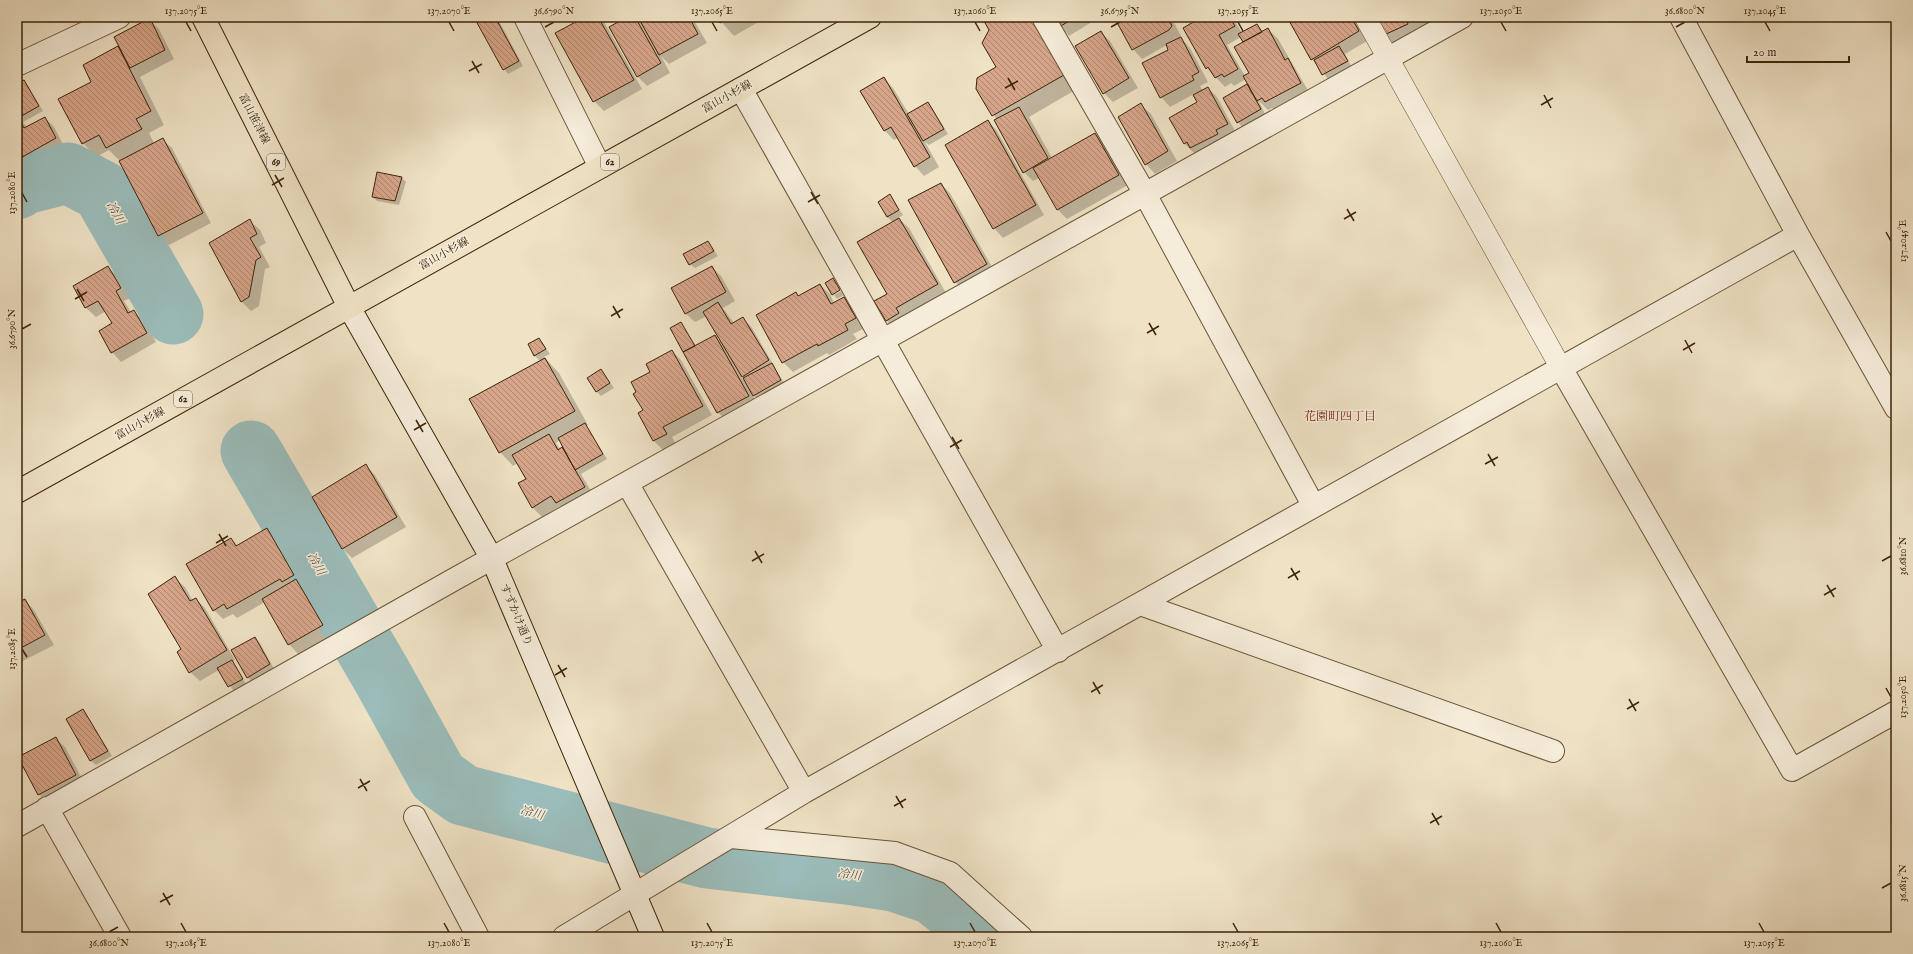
<svg xmlns="http://www.w3.org/2000/svg" width="1913" height="954" font-family="'IM FELL English','Noto Serif JP',serif">
  <style>
    .shadow { fill: #0003; fill-rule: evenodd }
    .lines { fill: none; stroke-linecap: round; stroke-linejoin: round }
    .river { stroke: #9bbdbb; stroke-width: 61 }
    .building { fill: url(#building-back-hatch); stroke: #3c2409 }
    .lane-casing { stroke: #695438; stroke-width: 22 }
    .street-casing { stroke: #695438; stroke-width: 24 }
    .secondary-casing { stroke: #3c2409; stroke-width: 24 }
    .primary-casing { stroke: #3c2409; stroke-width: 24 }
    .lane { stroke: #f5ecd9; stroke-width: 21 }
    .street { stroke: #f5ecd9; stroke-width: 22 }
    .secondary { stroke: #f5ecd9; stroke-width: 22 }
    .primary { stroke: #efe2c5; stroke-width: 22 }
    .ticks { fill: none; stroke: #3c2409; stroke-width: 1.5 }
    .labels { text-anchor: middle; dominant-baseline: central; stroke-width: 3; stroke-linejoin: round; paint-order: stroke }
    .shield { fill: #f5ecd9; stroke: #746047; stroke-width: 1 }
    .shield-label { font-size: 10px; font-weight: bold; fill: #3c2409 }
    .street-label { font-size: 11px; fill: #3c2409; stroke: #f5ecd9 }
    .water-label { font-size: 12px; font-style: italic; fill: #58523e; stroke: #f5ecd9 }
    .neighbourhood-label { font-size: 12px; fill: #7a1f14; stroke: #f5ecd9 }
    .neatline { fill: none; stroke: #3c2409; stroke-width: 1.5 }
    .ticks-label { font-size: 10px; text-anchor: middle; fill: #3c2409 }
  </style>
  <defs>
    <pattern id="building-back-hatch" width="6" height="6" patternUnits="userSpaceOnUse"><rect width="6" height="6" fill="#d7a58a"/><path d="M-1 5l2 2M0 0l6 6M5-1l2 2" fill="none" stroke="#b0866f"/></pattern>
  </defs>
  <rect width="100%" height="100%" fill="#efe2c5"/>
  <filter id="stains"><feTurbulence type="fractalNoise" baseFrequency=".005" numOctaves="4"/><feColorMatrix values="0 0 0 0 .2 0 0 0 0 .09 0 0 0 0 .02 0 0 0 .5 -.17"/></filter>
  <radialGradient id="worn" r=".72"><stop offset=".6" stop-color="#630" stop-opacity="0"/><stop offset="1" stop-color="#630" stop-opacity=".3"/></radialGradient>
  <!-- shadow -->
  <path class="shadow" d="M488 17H496L498 19 523 66 508 74 504 69Z
    M584 17H600L604 22 642 89 604 111 594 101Z
    M629 17H635L642 23 639 17H692L707 43 669 64 661 56 670 73 647 86 638 77 610 27Z
    M717 17H767L734 36Z
    M993 17H1035L1077 89 1029 117 1052 158 1095 134 1104 143 1128 185 1067 219 1058 210 1039 178 1033 181 1024 172 997 120 977 88 997 67 990 30Z
    M1054 17H1100L1069 36 1060 26Z
    M1115 17H1171L1181 36 1180 37 1190 48 1208 82 1200 86 1203 91 1208 88 1217 97 1236 133 1201 157 1195 152 1194 153 1184 143 1199 102 1194 94 1170 107 1161 97 1169 50 1167 45 1142 59 1133 49Z
    M1192 17H1235L1233 18 1242 33 1257 25 1263 32 1268 29 1278 39 1309 92 1275 111 1272 108 1268 110 1259 101 1265 114 1242 127 1238 122 1247 85 1251 89 1246 79 1234 86 1231 83 1225 87 1207 68 1196 22ZM1241 37 1245 42 1250 73 1245 76 1227 45Z
    M1288 17H1354L1367 41 1345 54 1351 66 1328 79 1312 59Z
    M1376 17H1451L1438 25 1433 20 1414 30 1416 33 1394 44 1385 35Z
    M149 20 159 29 174 59 140 77 164 125 149 133 154 143 162 139 172 148 211 223 169 245 159 235 120 161 109 150 96 157 83 143 92 83 118 48 122 52Z
    M1101 32 1110 41 1138 88 1113 102 1104 93Z
    M884 78 893 88 909 114 928 103 932 108 948 134 929 145 925 142 939 167 924 176 915 166 898 138 894 140 885 131 862 91Z
    M24 81 28 86 43 111 23 122 27 128 45 118 54 127 65 148 17 174V85Z
    M1141 105 1151 114 1177 161 1155 174 1146 164Z
    M988 121 997 131 1044 215 1003 238 994 228Z
    M378 173 402 178 406 182 399 205 377 201 373 197Z
    M941 184 950 193 996 274 965 291 955 282Z
    M890 196 903 215 898 218 909 228 946 293 896 330 886 320 893 222 887 217Z
    M250 221 260 230 266 243 259 247 270 267 265 269 259 306 251 311 242 302Z
    M708 242 718 256 695 268 690 264Z
    M108 267 118 277 130 298 124 301 131 312 133 311 143 320 156 342 121 362 112 352 113 324 106 311 96 317 86 308 75 287Z
    M712 267 721 276 735 301 723 308 734 323 743 318 752 328 785 385 758 400 751 392 758 406 727 422 718 412 681 323 696 346 714 336 723 344 707 316 695 322 685 313ZM740 374 745 378 743 380Z
    M820 285 830 294 834 303 844 298 853 308 865 328 853 334 857 339 829 355 827 353 793 372 783 362 796 294 799 297Z
    M841 291 844 295 837 299 834 295Z
    M539 339 550 354 544 357 559 373 588 425 586 426 607 459 581 474 594 496 566 512 560 506 542 517 532 507 527 479 518 463 513 466 500 452 540 361 535 356 529 345ZM560 440 566 453 562 449 561 450 556 443Z
    M672 351 681 360 712 415 672 437 676 444 663 450 654 441 640 413 644 411 637 392 651 372Z
    M601 370 614 388 601 396 596 391Z
    M17 411 21 418 17 420Z
    M366 466 375 475 406 527 352 558 343 549 313 497Z
    M267 529 276 539 303 585H301L306 590 332 635 298 654 289 644 265 602 237 618 233 614 223 619 214 610 231 539 238 546Z
    M175 578 185 587 193 601 196 599 205 608 235 660 232 662 246 684 234 691 219 670 200 681 190 672 183 650Z
    M25 600 34 610 54 645 17 664V605Z
    M255 638 260 643 274 669 252 681 247 677Z
    M17 672 19 677 17 678Z
    M82 710 87 715 112 756 96 765 91 761 67 720Z
    M55 738 65 747 85 784 48 804 39 794Z
    M17 777 23 788 17 791Z"/>
  <g class="lines">
    <!-- river -->
    <path class="river" d="M17 189 25 184 68 173 102 191 173 314
      M251 451 382 676 438 777 463 795 707 858 854 875 894 881 933 894 986 937"/>
  </g>
  <!-- building -->
  <path class="building" d="M485 17H495L519 61 503 70 476 21Z
    M585 17H598L634 80 593 102 555 33Z
    M627 17H635L661 63 637 77 609 27Z
    M638 17H689L698 34 659 55Z
    M716 17H730L720 23Z
    M991 17H1030L1064 75 992 116 976 89 977 78 996 67 982 43 989 30 984 21Z
    M1053 17H1076L1059 27Z
    M1114 17H1168L1172 26 1169 30 1132 50Z
    M1202 17H1229L1235 26 1219 35 1238 69 1224 77 1222 74 1215 78 1208 67 1206 69 1183 28Z
    M1287 17H1351L1359 31 1311 60Z
    M1375 17H1411L1406 20 1408 24 1384 35Z
    M150 18 165 50 130 68 114 37Z
    M1257 24 1262 32 1243 42 1238 34Z
    M1268 28 1285 60 1288 58 1301 83 1265 102 1262 98 1257 101 1243 76 1249 73 1234 47Z
    M1101 31 1129 78 1103 94 1075 46Z
    M1181 37 1199 72 1192 76 1194 80 1160 98 1142 63 1168 50 1166 44Z
    M118 46 151 111 136 119 142 129 106 148 99 135 82 144 58 99 91 82 83 65Z
    M1339 46 1348 61 1322 75 1314 60Z
    M884 77 930 157 914 167 891 127 884 131 860 91Z
    M24 80 39 106 18 118 17 84Z
    M1247 84 1261 109 1237 123 1223 98Z
    M1208 87 1228 124 1216 130 1218 134 1190 148 1187 142 1184 144 1169 118 1197 102 1193 95Z
    M928 102 944 129 923 141 907 114Z
    M1141 103 1168 151 1145 165 1118 117Z
    M1019 107 1048 158 1023 173 994 120Z
    M17 116 24 128 45 117 56 138 17 160Z
    M988 120 1036 205 993 229 945 145Z
    M1095 133 1119 175 1057 210 1033 168Z
    M163 138 203 213 158 236 119 161Z
    M377 172 402 177 395 201 372 197Z
    M941 183 987 264 954 283 908 200Z
    M890 194 899 210 887 217 878 202Z
    M899 218 938 284 896 308 899 313 886 321 874 301 887 294 857 242Z
    M250 219 257 234 250 238 261 257 256 260 249 297 241 302 209 243Z
    M708 241 714 251 689 265 683 254Z
    M108 266 121 288 116 291 128 313 134 310 147 333 111 353 99 331 112 323 98 301 85 308 73 286Z
    M712 266 726 292 685 314 671 288Z
    M833 278 840 290 832 295 825 283Z
    M820 284 831 304 844 297 856 318 845 324 848 330 818 346 817 344 782 363 756 315 796 292 798 296Z
    M718 302 731 324 743 317 769 360 742 377 703 312Z
    M681 322 695 346 683 352 670 328Z
    M715 335 749 396 717 413 683 352Z
    M539 338 546 349 534 356 528 344Z
    M672 350 703 406 663 427 667 434 653 441 638 413 643 410 633 394 636 392 631 382 650 372 646 364Z
    M545 358 575 411 499 453 469 399Z
    M772 363 781 380 753 396 743 378Z
    M601 369 610 383 596 392 587 378Z
    M585 423 603 454 575 470 558 438Z
    M549 434 558 450 562 447 585 487 556 503 551 496 532 508 518 483 526 479 512 455Z
    M366 464 397 517 342 549 312 497Z
    M267 528 294 575 282 582 280 579 227 609 224 604 213 611 186 564 231 538 236 546Z
    M175 576 190 601 196 598 227 650 189 673 177 652 181 649 148 594Z
    M296 579 323 625 288 645 262 599Z
    M25 599 45 635 17 650V603Z
    M255 637 270 664 247 678 231 650Z
    M232 660 243 679 228 687 217 668Z
    M83 709 108 751 90 761 66 719Z
    M56 737 76 775 38 795 18 757Z"/>
  <g class="lines">
    <defs>
      <path id="lane" d="M1365 17 1561 368"/>
      <path id="street" d="M525 17 600 167
        M1043 17 1145 194 1313 505
        M1681 17 1798 235 1896 408
        M17 65 119 17
        M741 89 1058 651
        M1561 368 1792 770 1896 712
        M627 483 804 792
        M1140 604 1553 751
        M47 808 120 937
        M415 817 478 937
        M17 826 453 580 1462 17
        M731 837 895 853 950 873 1021 937
        M564 937 804 792 1798 235"/>
      <path id="secondary" d="M349 307 492 559 653 937"/>
      <path id="primary" d="M203 17 349 307
        M17 492 870 17"/>
    </defs>
    <!-- lane casing -->
    <use href="#lane" class="lane-casing"/>
    <!-- street casing -->
    <use href="#street" class="street-casing"/>
    <!-- secondary casing -->
    <use href="#secondary" class="secondary-casing"/>
    <!-- primary casing -->
    <use href="#primary" class="primary-casing"/>
    <!-- lane -->
    <use href="#lane" class="lane"/>
    <!-- street -->
    <use href="#street" class="street"/>
    <!-- secondary -->
    <use href="#secondary" class="secondary"/>
    <!-- primary -->
    <use href="#primary" class="primary"/>
  </g>
  <!-- ticks -->
  <path class="ticks" d="M186 22 191 31M449 22 454 31M712 22 717 31M975 22 980 31M1238 22 1243 31M1501 22 1506 31M1765 22 1770 31M545 27 554 22M1111 27 1120 22M1676 27 1685 22M472 61 479 73M469 71 482 64M1008 78 1015 90M1005 88 1018 81M1544 95 1551 108M1541 105 1553 98M275 175 282 187M272 185 284 178M811 192 818 204M22 193 27 202M808 202 820 195M1347 209 1354 221M1344 219 1356 212M1886 232 1891 241M77 289 84 301M75 299 87 292M613 306 620 318M611 316 623 309M1149 323 1156 335M22 329 31 324M1147 333 1159 326M1685 340 1692 353M1683 350 1695 343M416 420 423 432M414 430 426 423M952 437 959 449M950 447 962 440M1488 454 1495 466M1485 464 1498 457M219 534 226 546M216 543 228 536M755 551 762 563M752 561 764 554M1882 561 1891 556M1291 568 1298 580M1288 578 1300 571M1827 585 1834 597M1824 595 1836 588M22 649 27 657M558 665 565 677M555 675 567 668M1093 682 1100 694M1886 688 1891 697M1091 692 1103 685M1629 699 1636 711M1627 709 1639 702M360 779 367 791M358 788 370 781M896 796 903 808M894 806 906 799M1432 813 1439 825M1430 823 1442 816M1882 888 1891 883M163 893 170 905M160 902 173 895M181 923 186 932M444 923 449 932M707 923 712 932M970 923 975 932M1233 923 1238 932M1496 923 1501 932M1759 923 1764 932M109 932 118 927"/>
  <g class="labels">
    <!-- shield labels -->
    <g class="shield">
      <rect x="267" y="154" width="18" height="16" rx="3"/>
      <rect x="601" y="154" width="18" height="16" rx="3"/>
      <rect x="174" y="391" width="18" height="16" rx="3"/>
    </g>
    <g class="shield-label">
      <text x="276" y="162">69</text>
      <text x="610" y="162">62</text>
      <text x="183" y="399">62</text>
    </g>
    <!-- street labels -->
    <g class="street-label">
      <text transform="translate(727 97) rotate(-29)">富山小杉線</text>
      <text transform="translate(254 119) rotate(63)">富山笹津線</text>
      <text transform="translate(444 254) rotate(-29)">富山小杉線</text>
      <text transform="translate(140 424) rotate(-29)">富山小杉線</text>
      <text transform="translate(516 615) rotate(67)">すずかけ通り</text>
    </g>
    <!-- water labels -->
    <g class="water-label">
      <text transform="translate(115 213) rotate(60)">冷川</text>
      <text transform="translate(316 564) rotate(60)">冷川</text>
      <text transform="translate(532 813) rotate(14)">冷川</text>
      <text transform="translate(849 875) rotate(7)">冷川</text>
    </g>
    <!-- neighbourhood labels -->
    <g class="neighbourhood-label">
      <text x="1340" y="416">花園町四丁目</text>
    </g>
  </g>
  <!-- margin -->
  <rect width="1913" height="954" fill="none" stroke="#efe2c5" stroke-width="44"/>
  <!-- scale -->
  <path d="M1747 56v6h102v-6" fill="none" stroke="#3c2409" stroke-width="2"/>
  <text x="1753" y="56" font-size="12" fill="#3c2409" stroke="#f5ecd9" stroke-width="3" paint-order="stroke">20 m</text>
  <rect x="22" y="22" width="1869" height="910" class="neatline"/>
  <g class="ticks-label">
    <text x="186" y="14">137.2075°E</text>
    <text x="449" y="14">137.2070°E</text>
    <text x="554" y="14">36.6790°N</text>
    <text x="712" y="14">137.2065°E</text>
    <text x="975" y="14">137.2060°E</text>
    <text x="1120" y="14">36.6795°N</text>
    <text x="1238" y="14">137.2055°E</text>
    <text x="1501" y="14">137.2050°E</text>
    <text x="1685" y="14">36.6800°N</text>
    <text x="1765" y="14">137.2045°E</text>
    <text transform="translate(11 193) rotate(-90)" y="4">137.2080°E</text>
    <text transform="translate(1902 241) rotate(-90)" y="4">137.2045°E</text>
    <text transform="translate(11 329) rotate(-90)" y="4">36.6790°N</text>
    <text transform="translate(1902 556) rotate(-90)" y="4">36.6810°N</text>
    <text transform="translate(11 649) rotate(-90)" y="4">137.2085°E</text>
    <text transform="translate(1902 697) rotate(-90)" y="4">137.2050°E</text>
    <text transform="translate(1902 883) rotate(-90)" y="4">36.6815°N</text>
    <text x="109" y="946">36.6800°N</text>
    <text x="186" y="946">137.2085°E</text>
    <text x="449" y="946">137.2080°E</text>
    <text x="712" y="946">137.2075°E</text>
    <text x="975" y="946">137.2070°E</text>
    <text x="1238" y="946">137.2065°E</text>
    <text x="1501" y="946">137.2060°E</text>
    <text x="1764" y="946">137.2055°E</text>
  </g>
  <rect width="100%" height="100%" filter="url(#stains)"/>
  <rect width="100%" height="100%" fill="url(#worn)"/>
</svg>
